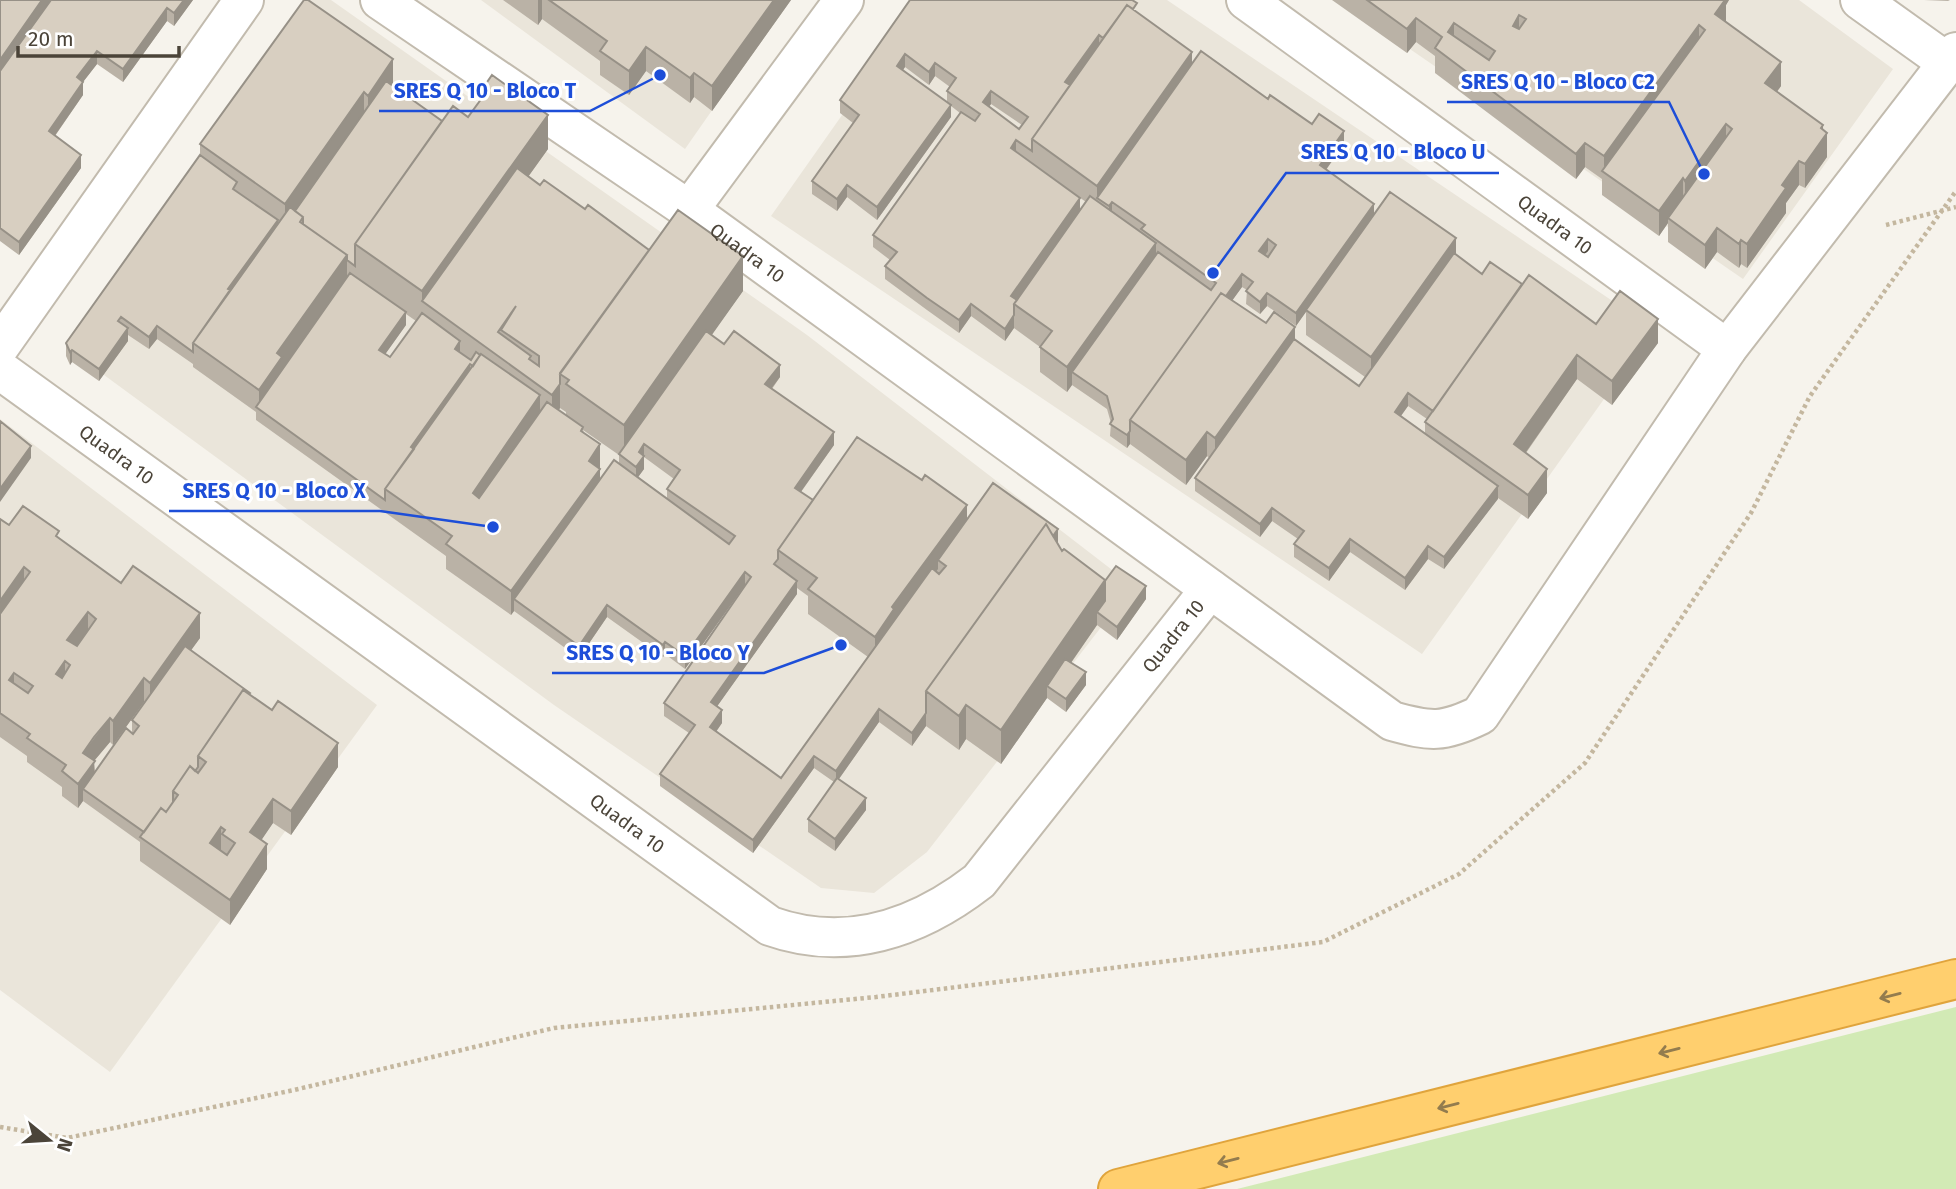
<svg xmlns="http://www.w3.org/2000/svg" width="1956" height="1189" font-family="'Fira Sans',sans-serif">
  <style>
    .residential { fill: #eae5da }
    .green { fill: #d2eab5 }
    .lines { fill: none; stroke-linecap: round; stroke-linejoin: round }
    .minor-casing { stroke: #c2bbae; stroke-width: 42 }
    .highway-casing { stroke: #e0a43c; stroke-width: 42 }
    .path { stroke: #c4b79f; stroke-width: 4.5; stroke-dasharray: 3.5 3.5; stroke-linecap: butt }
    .minor { stroke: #fff; stroke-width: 38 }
    .highway { stroke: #ffcf6e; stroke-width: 38 }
    .wall { fill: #bab2a6; fill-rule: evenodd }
    .shaded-wall { fill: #979187 }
    .building { fill: #d8cfc1; stroke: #979187; stroke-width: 2; fill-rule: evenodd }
    .oneway { stroke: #937c4e }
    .labels { text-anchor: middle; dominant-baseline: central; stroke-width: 6; stroke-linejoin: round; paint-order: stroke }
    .street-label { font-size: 19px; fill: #4b4439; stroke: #fff }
    .leader { fill: none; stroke: #1d4ed8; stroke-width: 2.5 }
    .callout-dot { fill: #1d4ed8; stroke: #fff; stroke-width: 2.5 }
    .callout-label { font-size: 21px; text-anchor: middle; font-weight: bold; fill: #1d4ed8; stroke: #fff; stroke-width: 6; stroke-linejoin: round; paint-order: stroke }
  </style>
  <rect width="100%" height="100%" fill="#f6f3ec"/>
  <!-- residential -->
  <path class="residential" d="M305 0H331L807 335 1133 586 927 852 874 893 821 888 554 705 70 350Z
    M481 0H789L685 149Z
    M923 0H1167L1654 329 1422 654 771 216Z
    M1339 0H1799L1893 69 1743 279Z
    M0 419 377 705 110 1072 0 990Z"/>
  <!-- green -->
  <path class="green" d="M1956 1007V1189H1237Z"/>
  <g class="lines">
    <defs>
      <g id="minor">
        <path id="s1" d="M380 0 689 210 1392 721C1431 732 1443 733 1480 715L1727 349 1956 52"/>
        <path id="s2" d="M1246 0 1727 349"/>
        <path d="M1860 0 1948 63"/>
        <path d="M689 210 844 0"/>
        <path d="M0 346 244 0"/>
        <path id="s3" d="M0 370 770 926C846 953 917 929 979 881L1210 589"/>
      </g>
      <path id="highway" d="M1118 1189 1956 979"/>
    </defs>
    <!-- minor casing -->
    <use href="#minor" class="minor-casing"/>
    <!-- highway casing -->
    <use href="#highway" class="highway-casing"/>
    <!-- path -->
    <path class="path" d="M1886 225 1956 207
      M0 1127 67 1138 294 1090 554 1028 876 997 1323 942 1459 874 1585 763 1751 513 1810 396 1956 191"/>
    <!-- minor -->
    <use href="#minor" class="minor"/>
    <!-- highway -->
    <use href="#highway" class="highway"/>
  </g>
  <!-- wall -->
  <path class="wall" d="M0 0H193L174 26 167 21 123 82 97 64 83 82V95L55 136 81 168 19 255 0 241Z
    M503 0H791L712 111 694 97 690 103 646 71 629 95 600 75V61L542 19 538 25Z
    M910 0 1137 12 1192 63 1268 99 1312 124 1344 144 1326 170 1374 215 1456 255 1482 274 1522 284 1596 324 1658 343 1612 405 1577 379 1526 453 1547 493 1528 519 1498 498 1444 569 1428 559 1405 590 1350 552 1329 581 1294 557V544L1298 539 1272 521 1260 537 1195 491V478L1209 458 1207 456 1186 485 1130 444 1127 448 1110 436 1111 423 1107 409 1072 385 1067 392 1040 372V347L1014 328 1005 341 971 316 959 333 927 310 885 279V266L890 260 873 247V235L960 113 951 106V117L877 220 847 197 837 211 812 194V181L853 123 840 113V100ZM905 67 929 85 935 76 950 87 947 91V102L903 70ZM991 104 1022 125 1019 129 989 107ZM1065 187 1086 202 1080 211ZM1242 287 1247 290 1246 304 1260 314 1267 306 1296 326 1306 311V335L1365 377 1359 386 1295 339 1266 323 1232 300ZM1408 406 1427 419 1425 422V434L1401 416Z
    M1332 0H1729L1726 5V22L1781 86 1777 92 1823 130 1827 157 1805 188 1799 185 1786 203V213L1747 268 1741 264 1739 268 1717 252 1705 269 1668 242V223L1659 236 1602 195V179L1585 167 1576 179 1435 73V56L1416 42 1407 53Z
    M1924 0H1950L1948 1Z
    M393 83 392 85 442 121 468 117 483 96V88L548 149 528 177 540 185 585 209 649 250 743 291 711 335 724 344 780 377 772 389 834 445 801 492 813 500 967 519 1058 542 1057 543 1062 551 1105 581 1146 599 1117 640 1097 625 1071 663 1086 685 1066 712 1047 698 1001 764 966 739 959 750 926 726 912 746 879 722 839 779 866 810 835 851 808 832V819L834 782 814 768 753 853 660 786V774L689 733 664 716V703L745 585 685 669 665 654 663 657 607 617 579 658 514 611 511 615 446 569V556L256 420V412L193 367V364L157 339 149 349 128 335V341L99 381 72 362 70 365 66 356V343L200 155V144ZM406 314 416 321 390 357 385 354 406 325ZM560 408 566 412V415L559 410ZM583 430 619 455V463L600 480ZM644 457 674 479 667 489V498L638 477 644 469ZM797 588 808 596V614L868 657 781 778 716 732 722 723 717 706 797 594Z
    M0 519 9 525 59 538 121 583 200 638 191 650 250 695 338 767 291 835 273 823 261 840 267 869 230 925 140 861V842L83 801 78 808 62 796V787L27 762V756L0 737ZM144 702 132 720V733L95 772 94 761 110 742 113 745Z"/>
  <!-- shaded-wall -->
  <path class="shaded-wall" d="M42 0H60L0 84V60Z
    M184 0H193L174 26V13Z
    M538 0H542V19L538 25Z
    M774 0H791L712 111V86Z
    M1723 0H1729L1726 5V24L1715 14Z
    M167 8V21L123 82V69Z
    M1519 15V39L1513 26Z
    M1416 18V42L1407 53V29Z
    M1454 23V47L1448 32Z
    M1699 25V49L1604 173V156Z
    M1099 35V47L1065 95V82Z
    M646 47V71L629 95V71Z
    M97 51V64L83 82V95L49 144V131L77 77Z
    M1192 52V76L1097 198V186Z
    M905 54V67L897 79V66Z
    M393 59V83L368 120V96Z
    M1781 62V86L1765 107V83Z
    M935 63V76L929 85V72Z
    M694 73V97L690 103V78Z
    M991 91V104L983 115V102Z
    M364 92V117L285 228V204Z
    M951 105V117L877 220V207Z
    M548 115V149L433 309 422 301V291Z
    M1726 124V149L1685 205V181Z
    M1823 125V139L1827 133V157L1805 188V164Z
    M1344 131V144L1320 178V165Z
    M1016 140V153L1011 148Z
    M1585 143V167L1576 179V154Z
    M81 155V168L19 255V242Z
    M1799 161V185L1786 203V213L1747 268V244L1782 185Z
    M1683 178V202L1668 218V223L1659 236V211Z
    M847 185V197L837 211V199Z
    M1080 198V211L1011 309V296Z
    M1112 202V214L1109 219V206Z
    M1374 204V217L1296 326V313Z
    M278 220V233L228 302V289Z
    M1717 228V252L1705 269V245Z
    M1456 238V262L1371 381V357Z
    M1268 239V251L1259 264V251Z
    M1741 240V264L1739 268V244Z
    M1156 243V268L1072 372V385L1067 392V367Z
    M347 255V279L259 409V390L277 353Z
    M743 256V291L624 459V425Z
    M1242 274V287L1141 428 1135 424Z
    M1267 293V306L1260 314V302Z
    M971 304V316L959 333V320Z
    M406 312V325L379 363V350Z
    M1014 315V328L1005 341V329Z
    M1658 319V343L1612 405V381Z
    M157 326V339L149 349V337Z
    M1295 327V351L1215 462V438Z
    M128 328V341L99 381V369Z
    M460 341V353L455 349Z
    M72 350V362L70 365V352Z
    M1577 355V379L1514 469V444Z
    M470 364V376L411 460V447Z
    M780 365V377L765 397V384Z
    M560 373 569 380 560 374V408L552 420V395Z
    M1408 393V406L1395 424V412Z
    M540 395V419L473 517V493Z
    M1130 431V444L1127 448V435Z
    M834 432V445L795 500V488Z
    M1207 432V456L1186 485V460Z
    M600 444V493L514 599V611L511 615V591Z
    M644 444V469L636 480V467L639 452Z
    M31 446V458L0 502V489Z
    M1547 469V493L1528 519V495Z
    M1498 486V499L1444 569V557Z
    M967 505V529L938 560V569L894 628 875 662V637L892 607Z
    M1272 508V521L1260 537V524Z
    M1058 529V542L942 703Z
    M1350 539V552L1329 581V568Z
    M1428 546V559L1405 590V578Z
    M24 567V592L0 626V601Z
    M745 572V585L685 669V656Z
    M1105 580V614L1097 612V625L1052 690 1047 686V698L1001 764V730Z
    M797 581V594L711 715V702Z
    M1146 586V599L1117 640V627Z
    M607 605V617L579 658V646Z
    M88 612V637L67 664V640Z
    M200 613V638L150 707V683Z
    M665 642V654L663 657V645Z
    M65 661V686L56 674Z
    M1086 672V685L1066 712V699Z
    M14 673V697L9 680Z
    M144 678V702L113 745V721Z
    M966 705V739L959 750V716Z
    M879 709V722L836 783V771Z
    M722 710V723L710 740V727Z
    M926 713V726L912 746V733Z
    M110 718V742L94 761 95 785 83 789V801L78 808V784L83 753Z
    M338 743V767L291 835V811Z
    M814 756V768L753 853V840Z
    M866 798V810L835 851V839Z
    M273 799V823L250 857V832Z
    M221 827V851L210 843Z
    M267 844V869L230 925V900Z"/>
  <!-- building -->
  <path class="building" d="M0 0H42L0 60Z
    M51 0H184L174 13 167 8 123 69 97 51 77 77 83 82 49 131 81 155 19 242 0 228V71Z
    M304 0H308L393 59 368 96 364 92 285 204 200 144Z
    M549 0H774L712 86 694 73 690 78 646 47 629 71 600 51 607 41Z
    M910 0H1132L1137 3 1133 9 1127 5 1103 38 1099 35 1065 82 1070 85 1032 139V151L1016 140 1011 148 1080 198 1011 296 1017 300 1014 304V315L1005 329 971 304 959 320 927 298 885 266 897 252 873 235 961 112 975 121 980 114 947 91 956 78 935 63 929 72 905 54 897 66 951 105 877 207 847 185 837 199 812 181 859 115 840 100ZM991 91 1028 117 1019 129 983 102Z
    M1367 0H1725L1715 14 1781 62 1765 83 1823 125 1821 128 1827 133 1805 164 1799 161 1782 185 1786 188 1747 244 1741 240 1739 244 1717 228 1705 245 1668 218 1732 129 1726 124 1685 181 1683 178 1659 211 1602 171 1705 30 1699 25 1604 156 1585 143 1576 154 1435 48 1442 37 1416 18 1407 29ZM1519 15 1526 19 1519 29 1513 26ZM1454 23 1495 51 1489 60 1448 32Z
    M1127 5 1192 52 1097 186 1032 139Z
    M1201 51 1268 99 1270 95 1312 124 1319 114 1344 131 1320 165 1374 204 1296 313 1267 293 1260 302 1246 291 1253 282 1242 274 1226 296 1221 293 1130 420V431L1127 435 1110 424 1113 419 1107 396 1072 372 1158 252 1211 290 1216 283 1141 229 1145 225 1112 202 1109 206 1097 198ZM1268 239 1276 245 1268 257 1259 251Z
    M492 75 548 115 422 291 355 244 453 106 468 117 487 91 483 88Z
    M386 81 442 121 355 244V266L347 260V255L303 224V217L295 211Z
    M200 155 237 182 233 189 278 220 228 289 230 290 193 343V352L157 326 149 337 121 317 118 321 128 328 99 369 72 350 70 352 66 343Z
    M517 168 540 185 544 180 585 209 588 205 649 250 560 373V384L552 395 422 301ZM516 306 501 330 539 356V366L529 359 531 356 498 332Z
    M1390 192 1456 238 1371 357 1306 310Z
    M1090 196 1156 243 1067 367 1040 347 1052 331 1014 304Z
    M290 207 303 217 300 222 347 255 277 353 282 357 259 390 193 343Z
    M678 210 743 256 624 425 566 384 569 380 560 374Z
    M1454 253 1482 274 1490 262 1522 284 1433 411 1408 393 1395 412 1498 486 1444 557 1428 546 1405 578 1350 539 1329 568 1294 544 1304 531 1272 508 1260 524 1195 478 1294 339 1359 386Z
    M350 273 406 312 379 350 390 357 422 313 460 341 455 349 471 360 476 352 480 355 473 366 470 364 411 447 414 449 385 489V500L256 407Z
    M1529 275 1596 324 1620 291 1658 319 1612 381 1577 355 1514 444 1547 469 1528 495 1425 422Z
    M1221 293 1266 323 1274 312 1295 327 1215 438 1207 432 1186 460 1130 420Z
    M706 331 724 344 734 331 780 365 765 384 834 432 795 488 813 500 778 550V559L774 564 797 581 711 702 722 710 710 727 781 778 932 568 939 574 946 566 938 560 993 483 1058 529 1053 536 1046 524 926 691V713L912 733 879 709 836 771 814 756 753 840 660 774 695 725 664 703 751 577 745 572 685 656 665 642 663 645 607 605 579 646 514 599 614 460 729 544 735 536 667 489 680 470 644 444 639 452 644 456 636 467 619 454Z
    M481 354 540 395 473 493 479 498 547 402 583 427 581 431 600 444 589 461 600 469 511 591 446 544 452 536 385 489Z
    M0 421 31 446 0 489Z
    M857 437 922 480 925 475 967 505 892 607 894 609 875 637 808 589 817 578 778 550Z
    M23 506 59 531 56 536 121 583 133 566 200 613 150 683 144 678 113 721 110 718 94 737 83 753 95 761 78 784 62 771 66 765 27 738 30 734 0 713V614L30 572 24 567 0 601V519L9 525ZM88 612 96 619 77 646 67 640ZM65 661 70 665 62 678 56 674ZM14 673 33 686 28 693 9 680Z
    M1046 524 1062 551 1064 549 1105 580 1001 730 966 705 959 716 926 691Z
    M1116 566 1146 586 1117 627 1097 612 1105 601V581Z
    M185 646 250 693 249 694 243 690 198 756V767L195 771 190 766 173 791V802L166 812 161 808 144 832 83 789 126 728 133 734 139 726 132 720Z
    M1065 659 1086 672 1066 699 1047 686Z
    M243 690 272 710 278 701 338 743 291 811 273 799 250 832 267 844 230 900 140 837 161 808 166 812 178 795 173 791 190 766 198 773 206 762 198 756ZM221 827 225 830 222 834 235 843 227 855 210 843Z
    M837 778 866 798 835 839 808 819Z"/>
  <!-- one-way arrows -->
  <defs><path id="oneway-shaft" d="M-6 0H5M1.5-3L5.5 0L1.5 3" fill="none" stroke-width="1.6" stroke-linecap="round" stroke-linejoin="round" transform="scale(1.75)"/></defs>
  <g class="oneway">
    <use href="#oneway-shaft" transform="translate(1890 996) rotate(166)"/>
    <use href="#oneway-shaft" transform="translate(1669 1051) rotate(166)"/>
    <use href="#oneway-shaft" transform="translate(1448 1106) rotate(166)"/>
    <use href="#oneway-shaft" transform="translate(1228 1161) rotate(166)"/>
  </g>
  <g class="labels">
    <!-- street labels -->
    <g class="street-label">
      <text stroke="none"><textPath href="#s2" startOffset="382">Quadra 10</textPath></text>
      <text stroke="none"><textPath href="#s1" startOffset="446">Quadra 10</textPath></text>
      <text stroke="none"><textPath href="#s3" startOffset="144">Quadra 10</textPath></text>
      <text stroke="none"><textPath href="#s3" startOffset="1486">Quadra 10</textPath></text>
      <text stroke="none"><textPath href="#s3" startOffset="774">Quadra 10</textPath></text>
    </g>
  </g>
  <!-- callouts -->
  <path class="leader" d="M1704 174L1669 102H1447M660 75L590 111H379M1213 273L1286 173H1499M493 527L380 511H169M841 645L764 673H552"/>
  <g class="callout-dot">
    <circle cx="1704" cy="174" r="7"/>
    <circle cx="660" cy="75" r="7"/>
    <circle cx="1213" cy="273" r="7"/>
    <circle cx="493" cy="527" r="7"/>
    <circle cx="841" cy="645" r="7"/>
  </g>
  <g class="callout-label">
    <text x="1558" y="89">SRES Q 10 - Bloco C2</text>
    <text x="485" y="98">SRES Q 10 - Bloco T</text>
    <text x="1393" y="159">SRES Q 10 - Bloco U</text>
    <text x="274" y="498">SRES Q 10 - Bloco X</text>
    <text x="658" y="660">SRES Q 10 - Bloco Y</text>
  </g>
  <!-- north arrow -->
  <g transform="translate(49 1140) rotate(108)" stroke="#ffffff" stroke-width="5" paint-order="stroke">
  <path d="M0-5L12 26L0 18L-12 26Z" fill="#4b4439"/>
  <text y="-10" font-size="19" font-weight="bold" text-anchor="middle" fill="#4b4439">N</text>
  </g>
  <!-- scale -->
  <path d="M18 46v10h161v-10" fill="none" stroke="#4b4439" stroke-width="3.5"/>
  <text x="28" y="46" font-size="21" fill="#4b4439" stroke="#ffffff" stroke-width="5" paint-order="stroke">20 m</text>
</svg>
